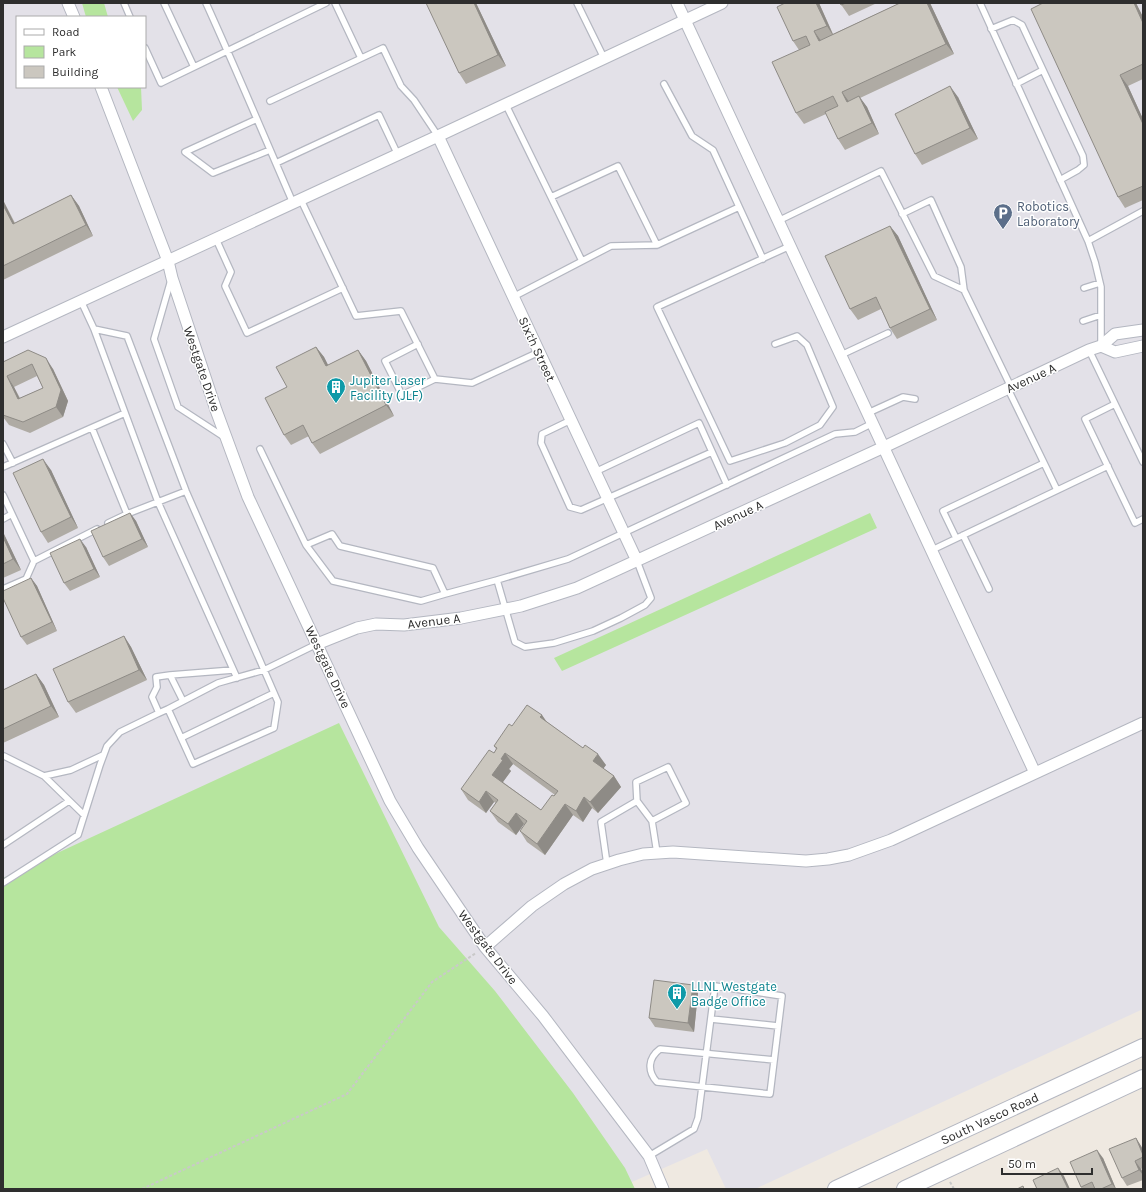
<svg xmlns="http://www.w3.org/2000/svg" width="1146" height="1192" font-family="Karla,sans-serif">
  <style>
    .industrial { fill: #e3e1e8; fill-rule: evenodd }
    .green { fill: #b6e59e }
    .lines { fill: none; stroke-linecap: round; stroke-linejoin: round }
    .lane-casing { stroke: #b4b7c1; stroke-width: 8 }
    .street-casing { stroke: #b4b7c1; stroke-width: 13 }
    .secondary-casing { stroke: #b4b7c1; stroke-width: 18 }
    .path { stroke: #c9c9c9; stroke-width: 2; stroke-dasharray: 3 2; stroke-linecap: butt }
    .lane { stroke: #fff; stroke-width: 5.5 }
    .street { stroke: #fff; stroke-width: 11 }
    .secondary { stroke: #fff; stroke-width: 16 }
    .wall { fill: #afaba4; fill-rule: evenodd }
    .shaded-wall { fill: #8e8b86 }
    .building { fill: #cbc7bf; stroke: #8e8b86; fill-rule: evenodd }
    .labels { text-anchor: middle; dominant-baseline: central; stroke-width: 3; stroke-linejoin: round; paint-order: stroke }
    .service-label { font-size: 13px; fill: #4e5e75; stroke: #fff; text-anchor: start }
    .street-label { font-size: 13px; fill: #2e2e2e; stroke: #fff }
    .culture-label { font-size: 13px; fill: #0d838f; stroke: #fff; text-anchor: start }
  </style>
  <rect width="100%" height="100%" fill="#efe9e1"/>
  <!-- industrial -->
  <path class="industrial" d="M3 3H1143V1009L755 1189H726L707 1149 616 1189H3ZM17 17H145V87H17Z"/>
  <!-- green -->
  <path class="green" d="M82 3H104L108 17H86Z
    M117 87H141L142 110 133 121Z
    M870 513 877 528 562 671 554 658Z
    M339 723 439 927 495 991 573 1093 625 1168 635 1189H3V878Z"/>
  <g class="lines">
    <defs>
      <path id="lane" d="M124 3 130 17
        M164 3 194 67
        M206 3C236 69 264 136 293 203
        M335 3 361 58
        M577 3 604 58
        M980 3 1088 241 1095 262 1101 287V345
        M991 29 1013 20 1022 25 1083 156 1084 165 1078 170 1060 180
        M145 48 161 83 326 3
        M664 84 692 136 713 150 763 259
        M1016 84 1043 70
        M270 101 383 48 401 86 414 100 438 136
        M506 105 551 197 618 166 657 245 739 207
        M257 119 185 152 213 173 270 150
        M276 163 379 115 398 155
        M551 197 582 261
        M301 200 356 316 401 311 435 379 472 383 539 352
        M902 214 931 200 961 267 964 290 1011 387
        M778 221 881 171 934 276 964 290
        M216 239 231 272 225 286 247 333 343 288
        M1088 241 1143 211
        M171 280 154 339 178 407 224 437
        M1084 288 1100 283
        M513 297 611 246 657 245
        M81 301 94 329 127 336 186 491 278 702 274 728 193 764 168 709 218 683 264 670 317 644
        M1083 321 1101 315
        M94 329 158 502 237 678
        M418 344 385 361 402 395 435 379
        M775 344 797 336 807 345 833 407 820 425 785 443 730 461 657 307 790 246
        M1089 350 1143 462
        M841 355 888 333
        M1115 404 1085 419 1135 523 1143 519
        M868 413 903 397 915 399
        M571 420 542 434 541 443 570 507 581 510 712 452
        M92 428 127 514 186 491
        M3 444 13 463
        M260 449 306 545
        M1044 463 1057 490
        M3 467 125 413
        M595 472 699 423 727 485
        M3 495 34 561
        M3 519 12 514
        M108 523 127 514
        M963 535 989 589
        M956 538 943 511 1044 463 1008 389
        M932 550 1108 466
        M497 580 568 559 835 434 855 432 873 423
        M3 589 26 579 34 561 97 529
        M445 594 421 601 333 581 306 545 332 534 340 546 433 568 445 594 497 580 515 642 525 647 554 643 593 631 621 618 645 605 651 598 637 561
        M183 701 170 675 233 670
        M168 709 159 713 152 697 157 687 156 677 170 675
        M181 738 274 693
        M4 756 44 776
        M84 815 44 776 71 770 103 755
        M652 821 686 803 668 767 636 782 637 801 652 821 657 853
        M3 845 69 801
        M607 864 601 822 637 801
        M3 883 78 835 100 765 107 746 120 732 159 713
        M711 1019 778 1026
        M649 1156 694 1129 698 1118 715 986 782 996C778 1029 774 1061 770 1094L657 1082C647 1071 648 1058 660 1049L774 1060"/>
      <path id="street" d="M68 3 74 17
        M677 3 1035 773
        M101 87 168 261 172 278 216 410 248 497 390 801 418 848 485 947 543 1016 649 1156 663 1189
        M438 136 637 561
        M3 337 438 136 722 3
        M1101 346 1115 352 1143 346
        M317 644 357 628 376 624 404 625 461 618 521 606 577 588 884 447 1089 350 1101 346 1115 334 1143 330
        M485 947 532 906 564 884 592 869 619 860 643 854 673 852 806 861 828 859 849 855 891 840 1143 723"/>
      <g id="secondary">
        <path id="s1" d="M836 1189 1143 1047"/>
        <path d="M905 1189 1143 1078"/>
      </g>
    </defs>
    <!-- lane casing -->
    <use href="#lane" class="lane-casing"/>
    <!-- street casing -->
    <use href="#street" class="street-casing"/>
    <!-- secondary casing -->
    <use href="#secondary" class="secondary-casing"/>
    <!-- path -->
    <path class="path" d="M950 1182 954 1189
      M142 1189 347 1094 432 982 476 953"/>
    <!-- lane -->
    <use href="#lane" class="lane"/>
    <!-- street -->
    <use href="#street" class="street"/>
    <!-- secondary -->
    <use href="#secondary" class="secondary"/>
  </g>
  <!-- wall -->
  <path class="wall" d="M476 3 506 66 466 84 459 73Z
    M785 3H819L833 34 900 3H930L954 54 860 98 867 107 879 134 845 150 838 139 826 114 804 124 796 113 799 50 793 41Z
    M840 3H877L849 16Z
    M1043 3H1136L1143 17V79L1128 86 1143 119V200L1125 208 1118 197Z
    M958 97 978 139 922 165 915 154Z
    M71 195 79 206 93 236 3 280V200L15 223Z
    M890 226 898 236 937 320 897 339 890 328 881 309 858 320 850 309Z
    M316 347 324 357 328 365 358 350 366 361 394 416 320 454 312 443 309 436 291 445 284 435 287 387Z
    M28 350 53 369 68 401 63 417 30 433 9 425 3 417V362ZM37 376 43 388 20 398 14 387Z
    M51 470 78 528 48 543 41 532Z
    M130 513 136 521 148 547 109 566 103 557Z
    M3 532 21 570 3 578Z
    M86 547 100 577 70 591 64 583Z
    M31 578 37 586 57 631 27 645 21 637Z
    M124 636 131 647 147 680 76 713 68 702Z
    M36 674 44 685 59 717 3 743V690Z
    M542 715 547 722 606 765 603 768 614 776 621 787 598 813 592 808 583 822 573 815 545 855 527 842 520 831 525 824H524L516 835 498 822 490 811 496 803 494 802 486 813 468 800 461 789 494 753 496 749 494 746 512 726ZM513 764 555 795 541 810 503 782 511 771 509 769Z
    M693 985 698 993 694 1032 655 1027 649 1018Z
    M1136 1138 1141 1146 1143 1150V1168L1141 1169 1143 1173V1180L1127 1186 1122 1178Z
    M1103 1158 1116 1189H1082L1081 1187Z"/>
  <!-- shaded-wall -->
  <path class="shaded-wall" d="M474 3H476L506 66 498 55Z
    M816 3H819L834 37 827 26Z
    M927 3H930L954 54 946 44Z
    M1134 3H1136L1143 17V23Z
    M814 31 822 42 819 41Z
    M1120 75 1128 86 1143 119V124Z
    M950 86 958 97 978 139 970 128Z
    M842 92 850 103 847 102Z
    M859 96 867 107 879 134 872 123Z
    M71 195 79 206 93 236 86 225Z
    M3 200 20 235 13 224 3 205Z
    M890 226 898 236 937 320 930 309Z
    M316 347 324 357 334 377 326 366Z
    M358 350 366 361 394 416 386 405Z
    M46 358 53 369 68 401 63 417 56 407Z
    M7 376 14 387 25 410 18 399Z
    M43 459 51 470 78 528 71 517Z
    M130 513 136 521 148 547 142 539Z
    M3 532 21 570 13 559 3 537Z
    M80 539 86 547 100 577 94 569Z
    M31 578 37 586 57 631 52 622Z
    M124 636 131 647 147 680 139 670Z
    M36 674 44 685 59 717 51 706Z
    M542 715 549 726 540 717Z
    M505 753 513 764 509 769 511 771 500 786 492 775 501 759Z
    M598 754 606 765 601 772 593 761Z
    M614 776 621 787 598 813 590 802Z
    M486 791 494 802 486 813 479 802Z
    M584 797 592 808 583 822 576 811Z
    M565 804 573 815 545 855 537 844Z
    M516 813 524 824 516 835 508 824Z
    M693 985 698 993 694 1032 688 1023Z
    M1136 1138 1141 1146 1143 1150V1155Z
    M1097 1150 1103 1158 1116 1189 1112 1184Z
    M1135 1161 1141 1169 1143 1173V1175L1139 1170Z
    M1058 1168 1064 1176 1070 1189H1068Z"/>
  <!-- building -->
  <path class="building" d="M426 3H474L498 55 459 73Z
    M785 3H816L827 26 814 31 819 41 900 3H927L946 44 842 92 847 102 859 96 872 123 838 139 825 112 838 106 833 96 796 113 772 62 810 45 806 36 793 41 777 7Z
    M840 3H846L841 5Z
    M1043 3H1134L1143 23V64L1120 75 1143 124V186L1118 197 1031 9Z
    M950 86 970 128 915 154 895 114Z
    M71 195 86 225 3 266V205L13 224Z
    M890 226 930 309 890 328 876 297 850 309 825 256Z
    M316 347 326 366 358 350 386 405 312 443 303 425 284 435 265 398 287 387 276 367Z
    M28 350 46 358 61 390 56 407 23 422 3 415V362ZM32 364 43 388 18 399 7 376Z
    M43 459 71 517 41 532 13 473Z
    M130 513 142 539 103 557 91 531Z
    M3 537 13 559 3 564Z
    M80 539 94 569 64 583 50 553Z
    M31 578 52 622 21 637 3 598V591Z
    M124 636 139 670 68 702 53 669Z
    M36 674 51 706 3 729V690Z
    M527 705 542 715 540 717 583 748 585 745 598 754 593 761 614 776 590 802 584 797 576 811 565 804 537 844 520 831 527 821 516 813 508 824 490 811 498 800 486 791 479 802 461 789 489 750 494 753 497 748 494 746 509 724 512 726ZM505 753 558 791 554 796 552 795 541 810 492 775 503 760 501 759Z
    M654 980 693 985 688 1023 649 1018Z
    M1136 1138 1143 1155V1157L1135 1161 1139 1170 1122 1178 1109 1149Z
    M1097 1150 1112 1184 1101 1189H1095L1092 1182 1081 1187 1070 1162Z
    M1058 1168 1068 1189H1037L1033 1180Z
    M1023 1186 1024 1189H1017Z"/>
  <!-- icons -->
  <defs>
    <symbol id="parking-pin" viewBox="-11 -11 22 30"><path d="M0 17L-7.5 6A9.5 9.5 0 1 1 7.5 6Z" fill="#5c6f8a" stroke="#fff"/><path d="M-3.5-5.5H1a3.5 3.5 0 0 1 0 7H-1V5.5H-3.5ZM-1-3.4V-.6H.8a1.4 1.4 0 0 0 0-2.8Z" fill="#fff"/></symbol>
    <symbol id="building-pin" viewBox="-11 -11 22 30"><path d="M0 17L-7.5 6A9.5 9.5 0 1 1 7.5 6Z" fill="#0f9aa8" stroke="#fff"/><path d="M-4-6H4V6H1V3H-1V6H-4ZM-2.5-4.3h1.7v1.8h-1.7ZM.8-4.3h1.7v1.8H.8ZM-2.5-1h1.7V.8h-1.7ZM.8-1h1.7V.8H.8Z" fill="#fff"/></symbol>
  </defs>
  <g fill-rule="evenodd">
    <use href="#parking-pin" x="992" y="202" width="22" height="30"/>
    <use href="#building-pin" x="325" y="376" width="22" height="30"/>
    <use href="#building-pin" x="666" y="982" width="22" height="30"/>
  </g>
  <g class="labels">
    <!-- service labels -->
    <g class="service-label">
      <text x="1017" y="206">Robotics<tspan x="1017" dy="15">Laboratory</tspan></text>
    </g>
    <!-- street labels -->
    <g class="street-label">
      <text transform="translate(537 349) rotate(65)">Sixth Street</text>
      <text transform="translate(202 369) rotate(71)">Westgate Drive</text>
      <text transform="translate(1031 378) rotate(-25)">Avenue A</text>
      <text transform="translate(738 515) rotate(-25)">Avenue A</text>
      <text transform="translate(434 621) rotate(-7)">Avenue A</text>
      <text transform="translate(328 667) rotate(65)">Westgate Drive</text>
      <text transform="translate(488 947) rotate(53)">Westgate Drive</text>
      <text stroke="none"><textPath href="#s1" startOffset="169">South Vasco Road</textPath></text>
    </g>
    <!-- culture labels -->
    <g class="culture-label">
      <text x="350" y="380">Jupiter Laser<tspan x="350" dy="15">Facility (JLF)</tspan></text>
      <text x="691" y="986">LLNL Westgate<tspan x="691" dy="15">Badge Office</tspan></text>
    </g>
  </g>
  <!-- border -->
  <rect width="1146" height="1192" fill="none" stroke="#2e2e2e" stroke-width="8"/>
  <!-- legend -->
  <rect x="16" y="16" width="130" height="72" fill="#ffffff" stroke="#ababab"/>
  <rect x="24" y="29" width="20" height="6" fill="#ffffff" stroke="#ababab"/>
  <text x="52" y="36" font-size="12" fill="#2e2e2e">Road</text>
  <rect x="24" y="46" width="20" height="12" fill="#b6e59e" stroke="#ababab"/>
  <text x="52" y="56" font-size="12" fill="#2e2e2e">Park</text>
  <rect x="24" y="66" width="20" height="12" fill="#cbc7bf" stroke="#ababab"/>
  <text x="52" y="76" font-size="12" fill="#2e2e2e">Building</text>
  <!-- scale -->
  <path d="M1002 1168v6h90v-6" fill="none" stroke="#2e2e2e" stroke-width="2"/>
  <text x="1008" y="1168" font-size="12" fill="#2e2e2e" stroke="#ffffff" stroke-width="3" paint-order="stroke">50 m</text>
</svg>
